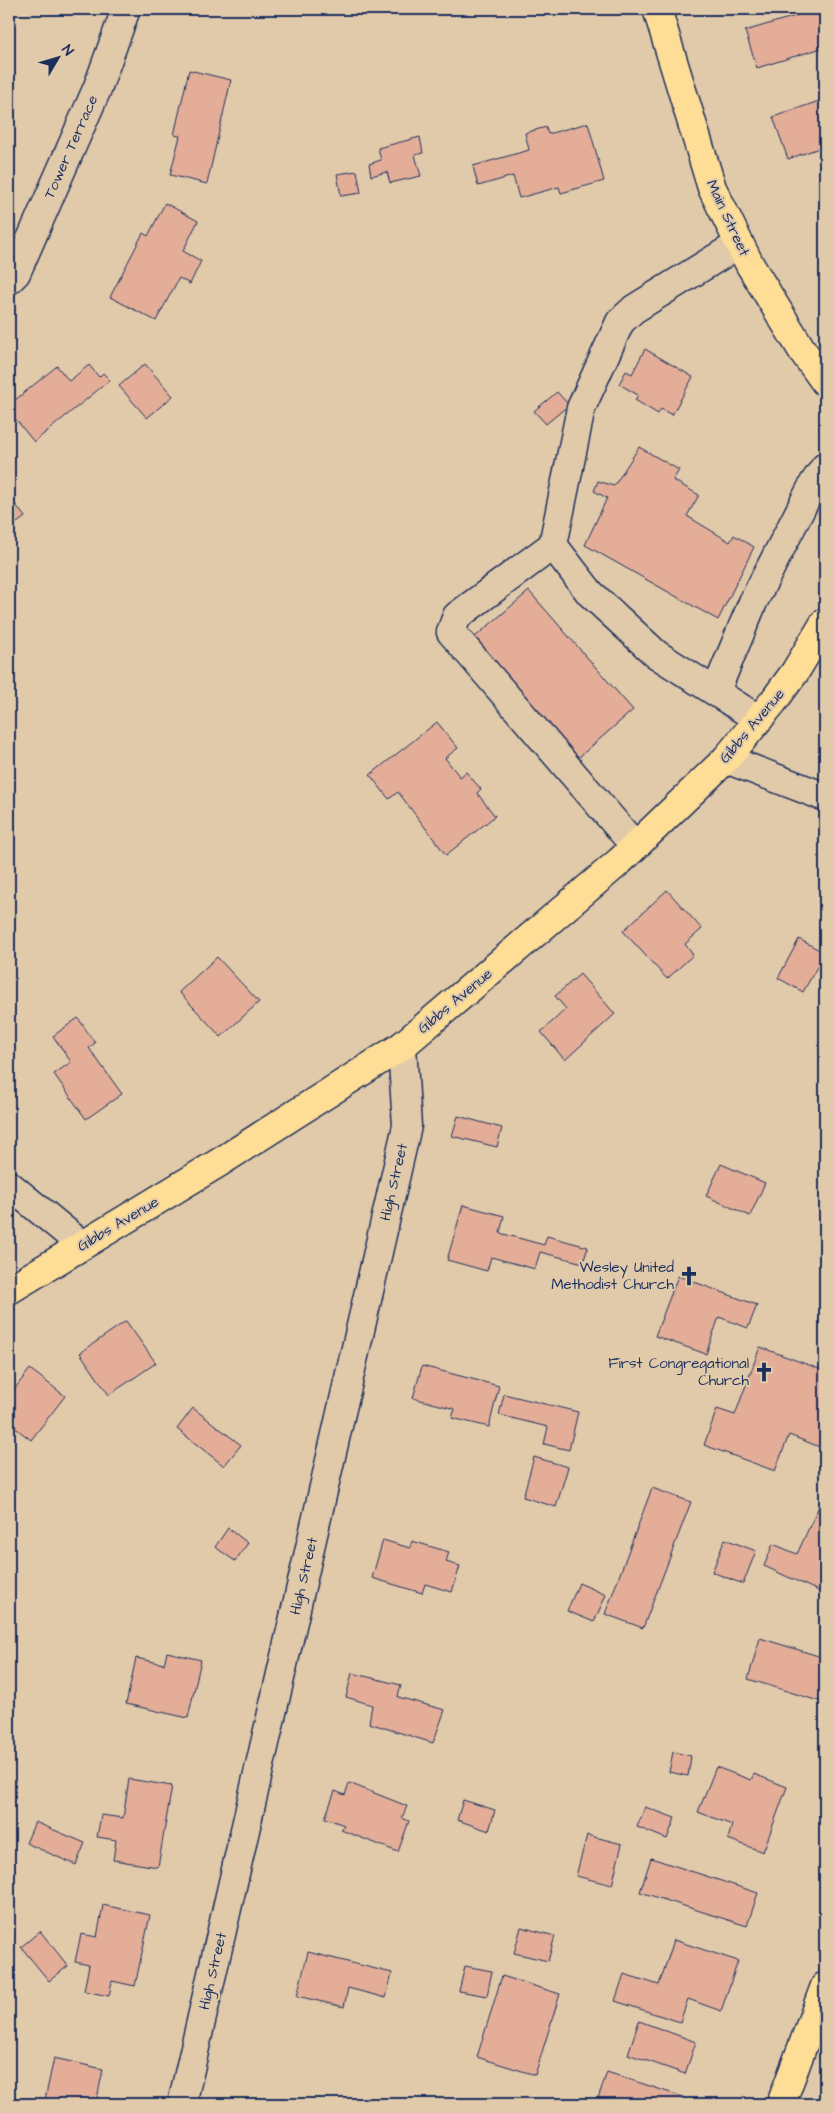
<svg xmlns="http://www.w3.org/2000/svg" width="834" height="2113" font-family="'Architects Daughter',sans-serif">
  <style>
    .building { fill: #e3ad98; stroke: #1b2f5e }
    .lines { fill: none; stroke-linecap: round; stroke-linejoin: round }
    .minor-casing { stroke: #1b2f5e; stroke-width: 31 }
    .major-casing { stroke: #1b2f5e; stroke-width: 31 }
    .minor { stroke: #e1caaa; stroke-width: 28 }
    .major { stroke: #fedd96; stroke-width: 28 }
    .labels { text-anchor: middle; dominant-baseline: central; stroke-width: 4; stroke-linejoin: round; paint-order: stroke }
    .street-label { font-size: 15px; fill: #1b2f5e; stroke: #e1caaa }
    .poi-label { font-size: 15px; fill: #1b2f5e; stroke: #e1caaa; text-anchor: end }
  </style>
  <rect width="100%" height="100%" fill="#e1caaa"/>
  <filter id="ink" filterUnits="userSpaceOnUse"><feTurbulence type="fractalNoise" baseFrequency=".02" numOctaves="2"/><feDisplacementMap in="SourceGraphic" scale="10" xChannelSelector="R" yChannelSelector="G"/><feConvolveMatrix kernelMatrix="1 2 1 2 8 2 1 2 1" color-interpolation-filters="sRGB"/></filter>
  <g filter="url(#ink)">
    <!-- building -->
    <path class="building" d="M819 9H825V47L757 68 745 31Z
      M189 70 231 80 207 184 170 175 180 136 174 135Z
      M825 99V146L788 159 773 117Z
      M588 123 604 181 561 193 559 187 519 198 513 176 478 186 473 166 529 150 525 133 546 127 548 134Z
      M420 137 423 153 415 155 421 176 390 183 387 172 371 176 369 164 381 160 378 148Z
      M357 171 361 193 341 196 337 174Z
      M165 203 198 221 183 251 201 261 190 284 179 278 156 321 110 297 143 233 148 236Z
      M645 349 693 377 672 415 661 409 658 414 635 400 638 395 619 384 626 371 632 374Z
      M145 364 173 396 147 418 119 386Z
      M89 365 99 377 103 373 110 380 34 442 9 411V405L57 366 69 381Z
      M557 392 569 405 546 424 534 411Z
      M639 447 679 470 673 480 699 495 687 516 730 542 734 535 754 547 718 620 585 545 607 498 594 491 598 481 614 486Z
      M9 496 25 517 9 529Z
      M529 591 633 710 578 758 475 637Z
      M437 722 458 748 445 758 460 777 466 772 481 789 477 793 495 816 446 855 398 792 389 799 370 775Z
      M667 890 702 929 685 944 693 955 667 979 623 931Z
      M799 939 825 953 803 992 778 978Z
      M217 957 259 1002 221 1037 179 992Z
      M580 974 615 1014 565 1060 541 1032 566 1009 555 996Z
      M78 1018 95 1043 89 1048 122 1094 86 1119 54 1074 71 1062 53 1036Z
      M458 1116 502 1128 497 1147 452 1136Z
      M721 1164 765 1183 750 1216 706 1196Z
      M463 1205 504 1216 500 1233 544 1245 547 1236 588 1247 583 1263 540 1252 535 1269 491 1257 487 1271 447 1260Z
      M678 1276 757 1305 748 1328 719 1317 706 1354 655 1336Z
      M126 1321 156 1363 109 1395 80 1353Z
      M760 1347 825 1371V1449L789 1435 775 1471 704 1445 717 1409 735 1415Z
      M422 1366 499 1386 489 1427 452 1418 455 1409 413 1398Z
      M30 1369 65 1396 31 1440 9 1423V1396Z
      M504 1394 578 1412 569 1450 544 1444 548 1427 499 1415Z
      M193 1408 241 1445 224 1466 177 1429Z
      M534 1457 568 1467 556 1507 523 1497Z
      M652 1488 691 1502 643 1628 605 1614Z
      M820 1504 825 1506V1594L764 1566 773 1544 797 1554Z
      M228 1528 248 1543 235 1561 215 1547Z
      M725 1539 756 1551 743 1584 712 1572Z
      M383 1540 410 1548 412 1541 449 1552 446 1562 460 1566 452 1592 425 1584 422 1593 372 1578Z
      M579 1583 606 1595 594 1622 567 1611Z
      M760 1638 825 1658V1703L748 1679Z
      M167 1652 201 1660 188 1718 126 1704 136 1658 164 1664Z
      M352 1673 401 1685 398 1697 445 1710 433 1743 369 1723 372 1705 346 1697Z
      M673 1752 691 1756 688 1776 669 1772Z
      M716 1767 751 1780 754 1774 787 1787 763 1852 728 1839 732 1825 698 1812Z
      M129 1779 172 1786 158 1867 113 1860 116 1840 97 1837 101 1815 123 1818Z
      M349 1783 407 1806 402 1818 409 1821 398 1852 341 1830 344 1825 325 1818 335 1791 345 1795Z
      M463 1800 495 1810 489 1831 457 1820Z
      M645 1807 675 1818 667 1839 637 1827Z
      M35 1822 85 1843 76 1865 26 1843Z
      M587 1835 622 1844 612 1885 576 1876Z
      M651 1858 758 1893 747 1926 640 1892Z
      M103 1905 150 1915 135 1986 112 1981 109 1996 84 1991 89 1965 75 1962 81 1934 97 1937Z
      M521 1927 555 1936 548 1961 514 1953Z
      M40 1931 68 1966 49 1981 21 1947Z
      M674 1940 738 1961 721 2011 688 1999 680 2022 615 2001 624 1974 659 1985Z
      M308 1952 392 1973 386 1998 348 1988 344 2007 297 1996Z
      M465 1966 492 1971 487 1996 459 1991Z
      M502 1976 560 1994 535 2075 477 2057Z
      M639 2021 696 2042 685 2074 628 2054Z
      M54 2058 103 2069 96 2104H44Z
      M607 2072 683 2097 681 2104H596Z"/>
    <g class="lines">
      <defs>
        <path id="minor" d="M9 280 16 273 97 89 126 9
          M553 545 581 408 620 322 634 309 739 244
          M716 691 753 602 814 483 825 467
          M726 759 825 797
          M635 846 451 632 457 616 553 545 590 593 656 654 758 719
          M9 1185 82 1245
          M182 2104 407 1126 402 1046"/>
        <path id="major" d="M657 9 712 188 750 265 802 350 825 382
          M9 1290 220 1162 402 1046 620 861 726 759 773 702 795 672 825 622
          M781 2104 825 1986"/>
      </defs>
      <!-- minor casing -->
      <use href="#minor" class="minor-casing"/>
      <!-- major casing -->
      <use href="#major" class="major-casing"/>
      <!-- minor -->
      <use href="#minor" class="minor"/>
      <!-- major -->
      <use href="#major" class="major"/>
    </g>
  </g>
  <!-- icons -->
  <defs>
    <symbol id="church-bare" viewBox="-9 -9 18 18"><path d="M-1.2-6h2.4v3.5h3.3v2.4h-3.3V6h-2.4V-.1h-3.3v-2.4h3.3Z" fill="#1b2f5e" stroke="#e1caaa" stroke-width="2.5" paint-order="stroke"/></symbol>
  </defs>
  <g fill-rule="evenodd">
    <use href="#church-bare" x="675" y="1262" width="28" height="28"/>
    <use href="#church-bare" x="750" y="1358" width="28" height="28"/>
  </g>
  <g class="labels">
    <!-- street labels -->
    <g class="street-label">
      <text transform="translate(71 147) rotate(-66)">Tower Terrace</text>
      <text transform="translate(728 218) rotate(65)">Main Street</text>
      <text transform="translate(752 726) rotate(-50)">Gibbs Avenue</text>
      <text transform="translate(455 1001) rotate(-40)">Gibbs Avenue</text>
      <text transform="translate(394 1182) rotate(-77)">High Street</text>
      <text transform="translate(118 1224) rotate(-31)">Gibbs Avenue</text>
      <text transform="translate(304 1576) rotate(-77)">High Street</text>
      <text transform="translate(213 1971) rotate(-77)">High Street</text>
    </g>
    <!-- poi labels -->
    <g class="poi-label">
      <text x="674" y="1267">Wesley United<tspan x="674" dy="17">Methodist Church</tspan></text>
      <text x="749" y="1363">First Congregational<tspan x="749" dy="17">Church</tspan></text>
    </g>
  </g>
  <!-- margin -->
  <rect width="834" height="2113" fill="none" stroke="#e1caaa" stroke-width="30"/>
  <rect x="15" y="15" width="804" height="2083" fill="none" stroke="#1b2f5e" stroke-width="2" filter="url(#ink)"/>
  <!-- north arrow -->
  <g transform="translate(58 58) rotate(52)" stroke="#e1caaa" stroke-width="4" paint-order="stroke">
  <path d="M0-4L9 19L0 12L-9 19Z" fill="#1b2f5e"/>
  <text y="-8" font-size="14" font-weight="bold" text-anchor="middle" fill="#1b2f5e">N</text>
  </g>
</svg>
